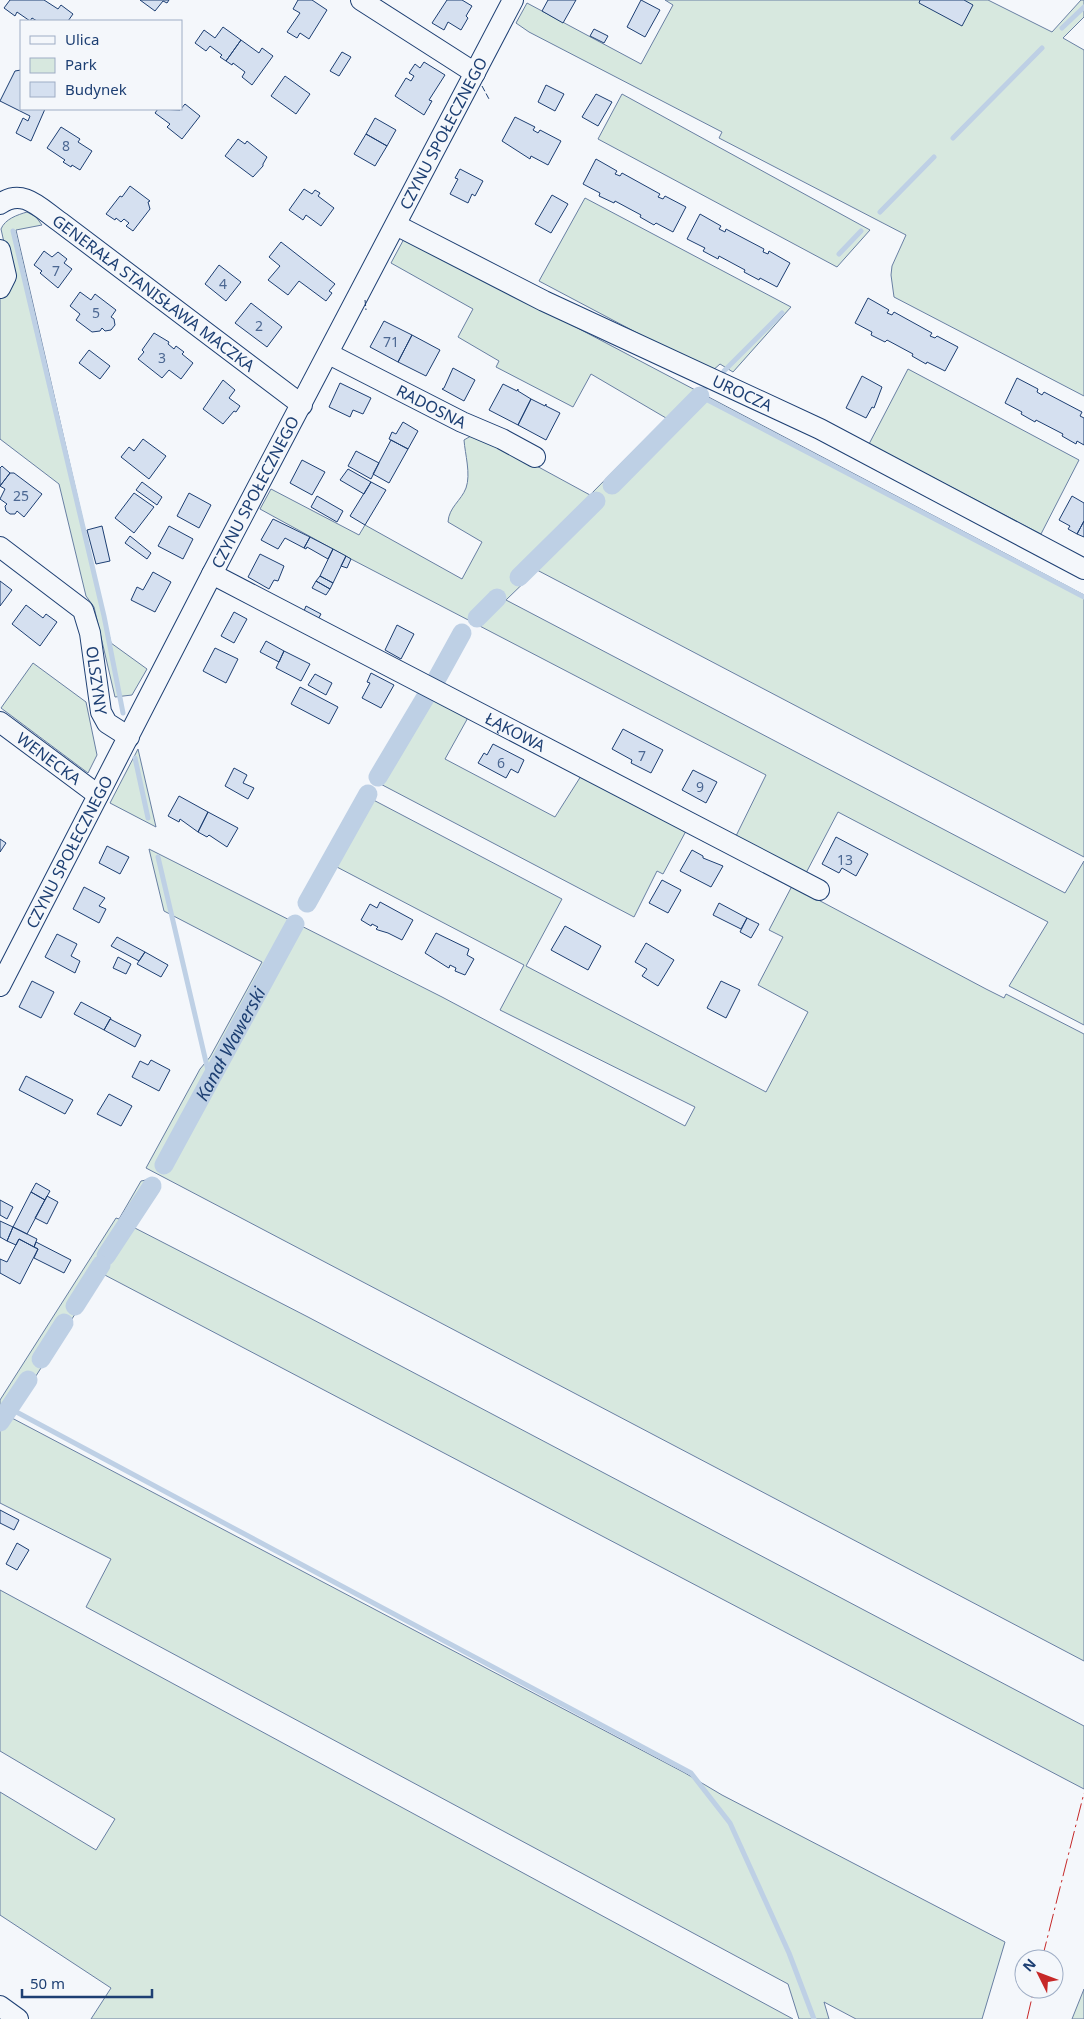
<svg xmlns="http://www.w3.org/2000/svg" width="1084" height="2019" font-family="'Noto Sans',sans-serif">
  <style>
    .green { fill: #d7e8df; stroke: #687fa3 }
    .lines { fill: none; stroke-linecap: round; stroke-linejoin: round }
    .stream { stroke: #bed0e5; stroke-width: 5 }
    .canal { stroke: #bed0e5; stroke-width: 19 }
    .building { fill: #d5e0f0; stroke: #1d3f73 }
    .minor-casing { stroke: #1d3f73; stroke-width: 22 }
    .minor { stroke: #f4f7fb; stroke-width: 20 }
    .fence { stroke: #1d3f73; stroke-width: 1; stroke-dasharray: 6 2.5; stroke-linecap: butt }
    .power { stroke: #c62828; stroke-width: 1; stroke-dasharray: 18 4 2.5 4; stroke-linecap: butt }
    .labels { text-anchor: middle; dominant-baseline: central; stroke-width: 4; stroke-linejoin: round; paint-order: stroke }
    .number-label { font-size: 14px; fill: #4b6792 }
    .street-label { font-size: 16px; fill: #1d3f73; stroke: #f4f7fb }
    .water-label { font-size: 18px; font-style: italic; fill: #1d3f73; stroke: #f4f7fb }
  </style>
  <rect width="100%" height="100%" fill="#f4f7fb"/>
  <!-- green -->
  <path class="green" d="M665 0H988L1052 32 1081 0H1084V17L1063 38 1084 50V396L894 297 891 275 892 266 906 235 719 138 722 132 529 32 516 23 527 3 641 64 673 5Z
    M622 94 870 230 837 267 598 139Z
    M585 198 791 307 733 372 720 364 711 372 539 281Z
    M27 212 36 217 42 225 16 230 111 643 147 669 132 695 115 697 94 607 86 596 59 484 0 439V299L6 293 12 278 1 229C5 219 17 215 27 212Z
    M405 237 1084 595V857L537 570 506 600 1065 893 1084 861V1025L1009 986 1048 922 838 812 806 873 736 836 766 775 351 559 260 509 271 489 359 535 365 525 462 579 482 542 448 522C449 507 461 501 466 488 471 474 465 454 464 440L476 433 590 495 666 418 591 374 573 407 496 367 499 361 458 337 473 309 391 263Z
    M908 369 1079 460 1041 534 869 444Z
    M33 663 86 702 97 755 88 773 1 708Z
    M423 691 470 714 445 759 555 817 581 776 686 831 663 874 657 871 634 917 371 779Z
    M138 749 156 827 110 803Z
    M362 794 562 899 526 966 766 1092 808 1012 758 985 783 937 769 930 792 886 986 989 1004 998 1006 994 1084 1034V1661L146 1168 200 1069 210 1057 262 962 164 911 149 849 442 997 685 1126 695 1107 500 1010 524 965 335 866 312 909 299 903Z
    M146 1180 154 1187 131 1226 308 1317 1084 1726V1789L101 1273 10 1417 685 1773 722 1795 1005 1942 982 2019H856L824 2002 829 2019H799L788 1984 86 1607 111 1559 0 1503V1400L116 1218 119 1219 141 1181Z
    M0 1590 793 2019H91L111 1988 0 1915V1792L96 1850 115 1819 0 1751Z
    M1084 1989V2019H1072Z"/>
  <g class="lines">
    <!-- stream -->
    <path class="stream" d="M1062 28 1084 7
      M953 138 1042 48
      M880 212 934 157
      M13 231 104 616 123 713
      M839 254 861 231
      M724 371 782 313
      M705 389 700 396 1084 597
      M135 758 148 818
      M158 857 210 1079
      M9 1408 691 1773 730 1823 789 1953 814 2019"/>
    <!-- canal -->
    <g class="canal">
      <path d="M612 485 700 396"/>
      <path d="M519 577 596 501"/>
      <path d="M477 618 497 598"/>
      <path d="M435 682 462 633"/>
      <path d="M378 777 425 698"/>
      <path d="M307 903 368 794"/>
      <path id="s1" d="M164 1165 295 924"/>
      <path d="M106 1256 152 1186"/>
      <path d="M75 1306 101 1265"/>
      <path d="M41 1359 64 1323"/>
      <path d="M0 1422 28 1380"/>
    </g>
  </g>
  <!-- building -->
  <path class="building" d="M10 0H44L58 9 61 5 73 14 68 21H37L32 18 30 21 17 12 15 16 4 8Z
    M140 0H169L167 3 163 1 155 11Z
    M298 0H312L327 10 309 39 300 33 297 38 287 32 300 13 293 9Z
    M447 0H462L472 6 466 16 468 18 461 30 448 22 444 30 432 23Z
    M548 0H576L563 23 542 11Z
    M641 0 660 10 645 37 627 27Z
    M920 0H964L973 5 962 26 919 3Z
    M223 27 241 40 226 61 220 57 222 55 210 46 206 51 195 43 204 30 215 38Z
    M594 29 608 36 604 43 590 36Z
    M241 40 259 53 262 48 273 56 252 85 242 77 245 72 233 63 232 65 226 61Z
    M342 52 351 57 339 76 330 71Z
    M424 62 445 75 429 100 432 101 424 115 395 96 406 78 411 81 414 76 409 73 415 64 420 68Z
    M21 70V109H45L31 141 16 133 23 118 28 121 30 116 0 101 15 71Z
    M285 76 310 94 296 114 271 96Z
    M546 85 564 94 555 111 538 102Z
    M596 94 612 102 598 126 582 117Z
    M185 104 200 116 182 139 167 127 170 124 155 113 158 109 180 110Z
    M515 117 535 127 533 130 538 133 540 130 561 141 548 165 531 156 530 159 502 141Z
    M375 118 396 130 387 146 366 134Z
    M61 127 80 139 78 142 92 151 80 170 72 165 71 167 63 162 65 160 47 148Z
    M366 134 387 146 375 166 354 154Z
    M238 139 245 144 247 141 267 157 263 164V166L253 177 225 156Z
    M596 159 617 171 615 174 620 176 622 173 660 194 658 197 663 199 665 196 686 207 673 232 656 223 654 225 640 217 641 215 615 201 614 203 599 196 600 193 583 184Z
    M460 169 483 181 475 196 472 194 468 203 450 194 458 179 455 178Z
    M130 186 150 201 148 202 150 209 133 231 126 226 129 223 124 219 121 222 116 218 115 220 106 214 120 196 122 197Z
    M304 189 312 194 315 190 320 193 318 196 334 208 321 226 306 215 303 220 289 210Z
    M552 195 568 204 551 233 535 224Z
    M700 214 721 226 719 229 725 232 726 229 764 249 763 252 768 254 769 251 790 263 777 287 760 278 759 280 744 272 745 270 719 256 718 259 703 251 705 248 687 239Z
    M281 242 335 284 329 291 332 293 326 301 299 281 288 295 268 280 280 266 269 257Z
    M44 251 52 257 58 252 67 259 64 263 72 269 58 288 40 273 42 271 34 265Z
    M219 265 241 282 226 301 205 284Z
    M80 292 91 300 95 294 116 310 111 317 114 319 115 325 111 330 105 331 102 328 100 331 92 332 76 320 80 314 70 306Z
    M868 298 889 310 887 313 892 315 894 312 932 333 930 336 935 338 937 336 958 347 945 371 927 362 926 364 912 356 913 354 887 340 885 342 871 335 872 332 855 323Z
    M251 303 282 327 267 347 235 323Z
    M384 321 412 335 398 362 370 347Z
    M154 333 169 342 168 344 174 349 176 346 184 352 182 354 193 363 181 379 169 370 162 378 138 359 144 352 142 350Z
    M412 335 440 350 426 376 398 362Z
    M89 350 110 366 100 379 79 363Z
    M453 368 475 380 464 401 442 389 444 388Z
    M862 376 882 387 874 408 872 407 866 418 846 408Z
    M1017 378 1038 389 1037 392 1042 395 1044 392 1082 412 1080 416 1084 418V445L1077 441 1076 444 1062 436 1063 434 1036 420 1035 422 1021 414 1022 412 1005 403Z
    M223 380 235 390 229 398 240 406 236 412 234 411 223 424 203 409Z
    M340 383 371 398 363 414 353 410 350 417 329 407Z
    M503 384 517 391 518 389V391L531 399 518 425 489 410Z
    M531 399 545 406 546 404V406L560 413 546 440 518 425Z
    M403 422 418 431 408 449 389 439 392 432 396 434Z
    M143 439 166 456 149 479 121 457 129 447 134 451Z
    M391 440 408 449 389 483 373 474Z
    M356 451 379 463 371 479 348 466Z
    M302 460 325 472 312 495 290 483Z
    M2 466 10 473 0 486V468Z
    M348 469 371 482 364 494 340 480Z
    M10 473H14L42 494 24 517 17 511 15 514H10L6 511 5 506 7 504 0 499 5 489 0 486Z
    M142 482 162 497 157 505 136 490Z
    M371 482 386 490 365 525 350 516Z
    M134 493 154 507 134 533 115 518Z
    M189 493 211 505 199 528 177 516Z
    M317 496 343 511 337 522 311 507Z
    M1072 496 1084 503V521L1077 534 1068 529 1070 526 1059 520Z
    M273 519 310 537 304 548 285 538 278 549 261 540Z
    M1084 521V537L1077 534Z
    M102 526 110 561 96 564 87 530Z
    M169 526 193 539 183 559 158 546Z
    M130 536 151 553 147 559 125 543Z
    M310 537 333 549 328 559 307 547 306 549 304 548Z
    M333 549 346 556 333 583 320 576Z
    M260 554 284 566 278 581 274 580 269 589 248 577Z
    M346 556 351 559 347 568 341 566Z
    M153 572 171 582 155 612 131 600 137 587 143 590Z
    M320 576 333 583 330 589 316 581Z
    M0 581 12 590 0 606Z
    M316 581 330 589 326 595 312 588Z
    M26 605 43 618 46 614 57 622 40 646 12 624Z
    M306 606 321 614 316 623 302 616Z
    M234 612 247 619 234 643 221 636Z
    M397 625 414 634 401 659 385 650Z
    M266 641 284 651 279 662 260 652Z
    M215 648 238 659 226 683 203 671Z
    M284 651 310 664 301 681 276 668Z
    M371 673 394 685 381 708 362 698 370 683 367 682Z
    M315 674 332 683 326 695 308 685Z
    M300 687 338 707 329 724 291 704Z
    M623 729 663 750 651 773 631 763 632 760 612 749Z
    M493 744 524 760 518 773 511 769 506 778 478 763 484 753 487 755Z
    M234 768 247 775 243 783 254 788 248 799 225 786Z
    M693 770 717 782 706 803 682 790Z
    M179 796 208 812 198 832 180 819 179 822 168 816Z
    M208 812 238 828 227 847 209 835 207 837 198 832Z
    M836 837 868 854 856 876 842 868 839 873 822 864Z
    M0 839 6 843 0 852Z
    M107 846 129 857 120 874 99 863Z
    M692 850 703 856V858L723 866 711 887 680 871Z
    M662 880 681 890 668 913 649 903Z
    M84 887 105 898 99 906 106 909 99 923 73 909Z
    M380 902 413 920 402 940 388 933 378 930 376 929 378 927 372 924 371 926 361 920 370 904 377 908Z
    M719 903 747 918 741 929 713 915Z
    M747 918 759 924 751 938 740 932Z
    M565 926 601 946 588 970 551 950Z
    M436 933 469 949 467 955 474 959 465 975 455 971 456 968 450 965 449 968 447 967 425 953Z
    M57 934 77 944 71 956 80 961 75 973 45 957Z
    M117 937 145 952 139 961 111 946Z
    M646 943 674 960 658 986 642 976 647 969 635 962Z
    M145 952 168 965 161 977 137 964Z
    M118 957 131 964 126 974 113 968Z
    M32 981 54 992 41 1018 19 1007Z
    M721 981 740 990 726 1018 707 1008Z
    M81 1002 111 1018 104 1030 74 1014Z
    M110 1019 141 1035 135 1047 104 1030Z
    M151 1060 170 1070 159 1091 132 1077 140 1061 148 1065Z
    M26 1076 73 1100 65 1114 19 1090Z
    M109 1094 132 1106 121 1126 97 1114Z
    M36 1183 50 1191 45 1200 31 1192Z
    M31 1192 45 1200 27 1234 13 1227Z
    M47 1196 58 1202 47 1224 35 1218Z
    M0 1200 13 1207 7 1219 0 1215Z
    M0 1221 13 1227 7 1241 0 1237Z
    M13 1227 37 1239 34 1247 19 1239 16 1245 7 1241Z
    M19 1239 38 1249 20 1284 0 1273V1259L7 1262Z
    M36 1242 71 1260 64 1273 34 1258 38 1249 34 1247Z
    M0 1510 19 1520 14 1530 0 1523Z
    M17 1543 29 1550 17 1570 6 1564Z"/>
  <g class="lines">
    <defs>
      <g id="minor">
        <path d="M361 0 475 73"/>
        <path id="s2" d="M0 204C23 187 41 209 60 222L302 405"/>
        <path id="s3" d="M396 225 544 301 820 429 1084 569"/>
        <path d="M0 250 6 276 0 288"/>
        <path id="s4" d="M329 354 462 422 502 439 535 457"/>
        <path id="s5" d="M0 547 83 610 90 633 101 712 107 723 129 737"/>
        <path id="s6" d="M212 574 819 890"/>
        <path id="s7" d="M0 722 98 795"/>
        <path id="s8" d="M0 986 212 574 513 0"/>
        <path d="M0 2006 18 2019"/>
      </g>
    </defs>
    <!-- minor casing -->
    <use href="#minor" class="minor-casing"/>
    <!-- minor -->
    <use href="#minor" class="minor"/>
    <!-- fence -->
    <path class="fence" d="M482 86 489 99
      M365 300 366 310"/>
    <!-- power -->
    <path class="power" d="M1042 1959 1084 1793
      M1027 2019 1034 1989"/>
  </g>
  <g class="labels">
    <!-- number labels -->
    <g class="number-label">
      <text x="66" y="145">8</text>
      <text x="56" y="270">7</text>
      <text x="223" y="283">4</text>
      <text x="96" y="312">5</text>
      <text x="259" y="325">2</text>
      <text x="391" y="341">71</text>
      <text x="162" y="357">3</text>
      <text x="21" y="495">25</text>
      <text x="642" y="755">7</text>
      <text x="501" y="762">6</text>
      <text x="700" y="786">9</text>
      <text x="845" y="859">13</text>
    </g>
    <!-- street labels -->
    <g class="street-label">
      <text stroke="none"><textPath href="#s8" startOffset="961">CZYNU SPOŁECZNEGO</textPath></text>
      <text stroke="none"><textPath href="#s2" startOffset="186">GENERAŁA STANISŁAWA MACZKA</textPath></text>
      <text stroke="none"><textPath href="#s3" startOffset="385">UROCZA</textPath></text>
      <text stroke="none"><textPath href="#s4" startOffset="115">RADOSNA</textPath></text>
      <text stroke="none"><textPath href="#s8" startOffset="556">CZYNU SPOŁECZNEGO</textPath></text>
      <text stroke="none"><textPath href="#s5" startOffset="176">OLSZYNY</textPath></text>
      <text stroke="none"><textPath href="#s6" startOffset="342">ŁĄKOWA</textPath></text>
      <text stroke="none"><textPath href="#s7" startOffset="61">WENECKA</textPath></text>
      <text stroke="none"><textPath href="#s8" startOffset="151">CZYNU SPOŁECZNEGO</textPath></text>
    </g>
    <!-- water labels -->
    <g class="water-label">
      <text stroke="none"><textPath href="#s1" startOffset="138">Kanał Wawerski</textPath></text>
    </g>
  </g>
  <!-- legend -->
  <rect x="20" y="20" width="162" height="90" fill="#f4f7fb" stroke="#9eadc5"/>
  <rect x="30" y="36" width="25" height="8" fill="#f4f7fb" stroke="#9eadc5"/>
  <text x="65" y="45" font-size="15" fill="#1d3f73">Ulica</text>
  <rect x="30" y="58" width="25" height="15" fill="#d7e8df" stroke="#9eadc5"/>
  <text x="65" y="70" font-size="15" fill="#1d3f73">Park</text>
  <rect x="30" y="82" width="25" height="15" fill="#d5e0f0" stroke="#9eadc5"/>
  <text x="65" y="95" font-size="15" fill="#1d3f73">Budynek</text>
  <!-- north arrow -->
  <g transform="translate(1039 1974) rotate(312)"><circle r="24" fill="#f4f7fb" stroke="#9eadc5"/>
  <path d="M0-4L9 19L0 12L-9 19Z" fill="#c62828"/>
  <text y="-8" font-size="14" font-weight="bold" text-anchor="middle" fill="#1d3f73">N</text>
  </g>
  <!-- scale -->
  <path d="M22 1989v8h130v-8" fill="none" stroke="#1d3f73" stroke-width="2.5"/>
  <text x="30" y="1989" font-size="15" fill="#1d3f73" stroke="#f4f7fb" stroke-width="4" paint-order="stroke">50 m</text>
</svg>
